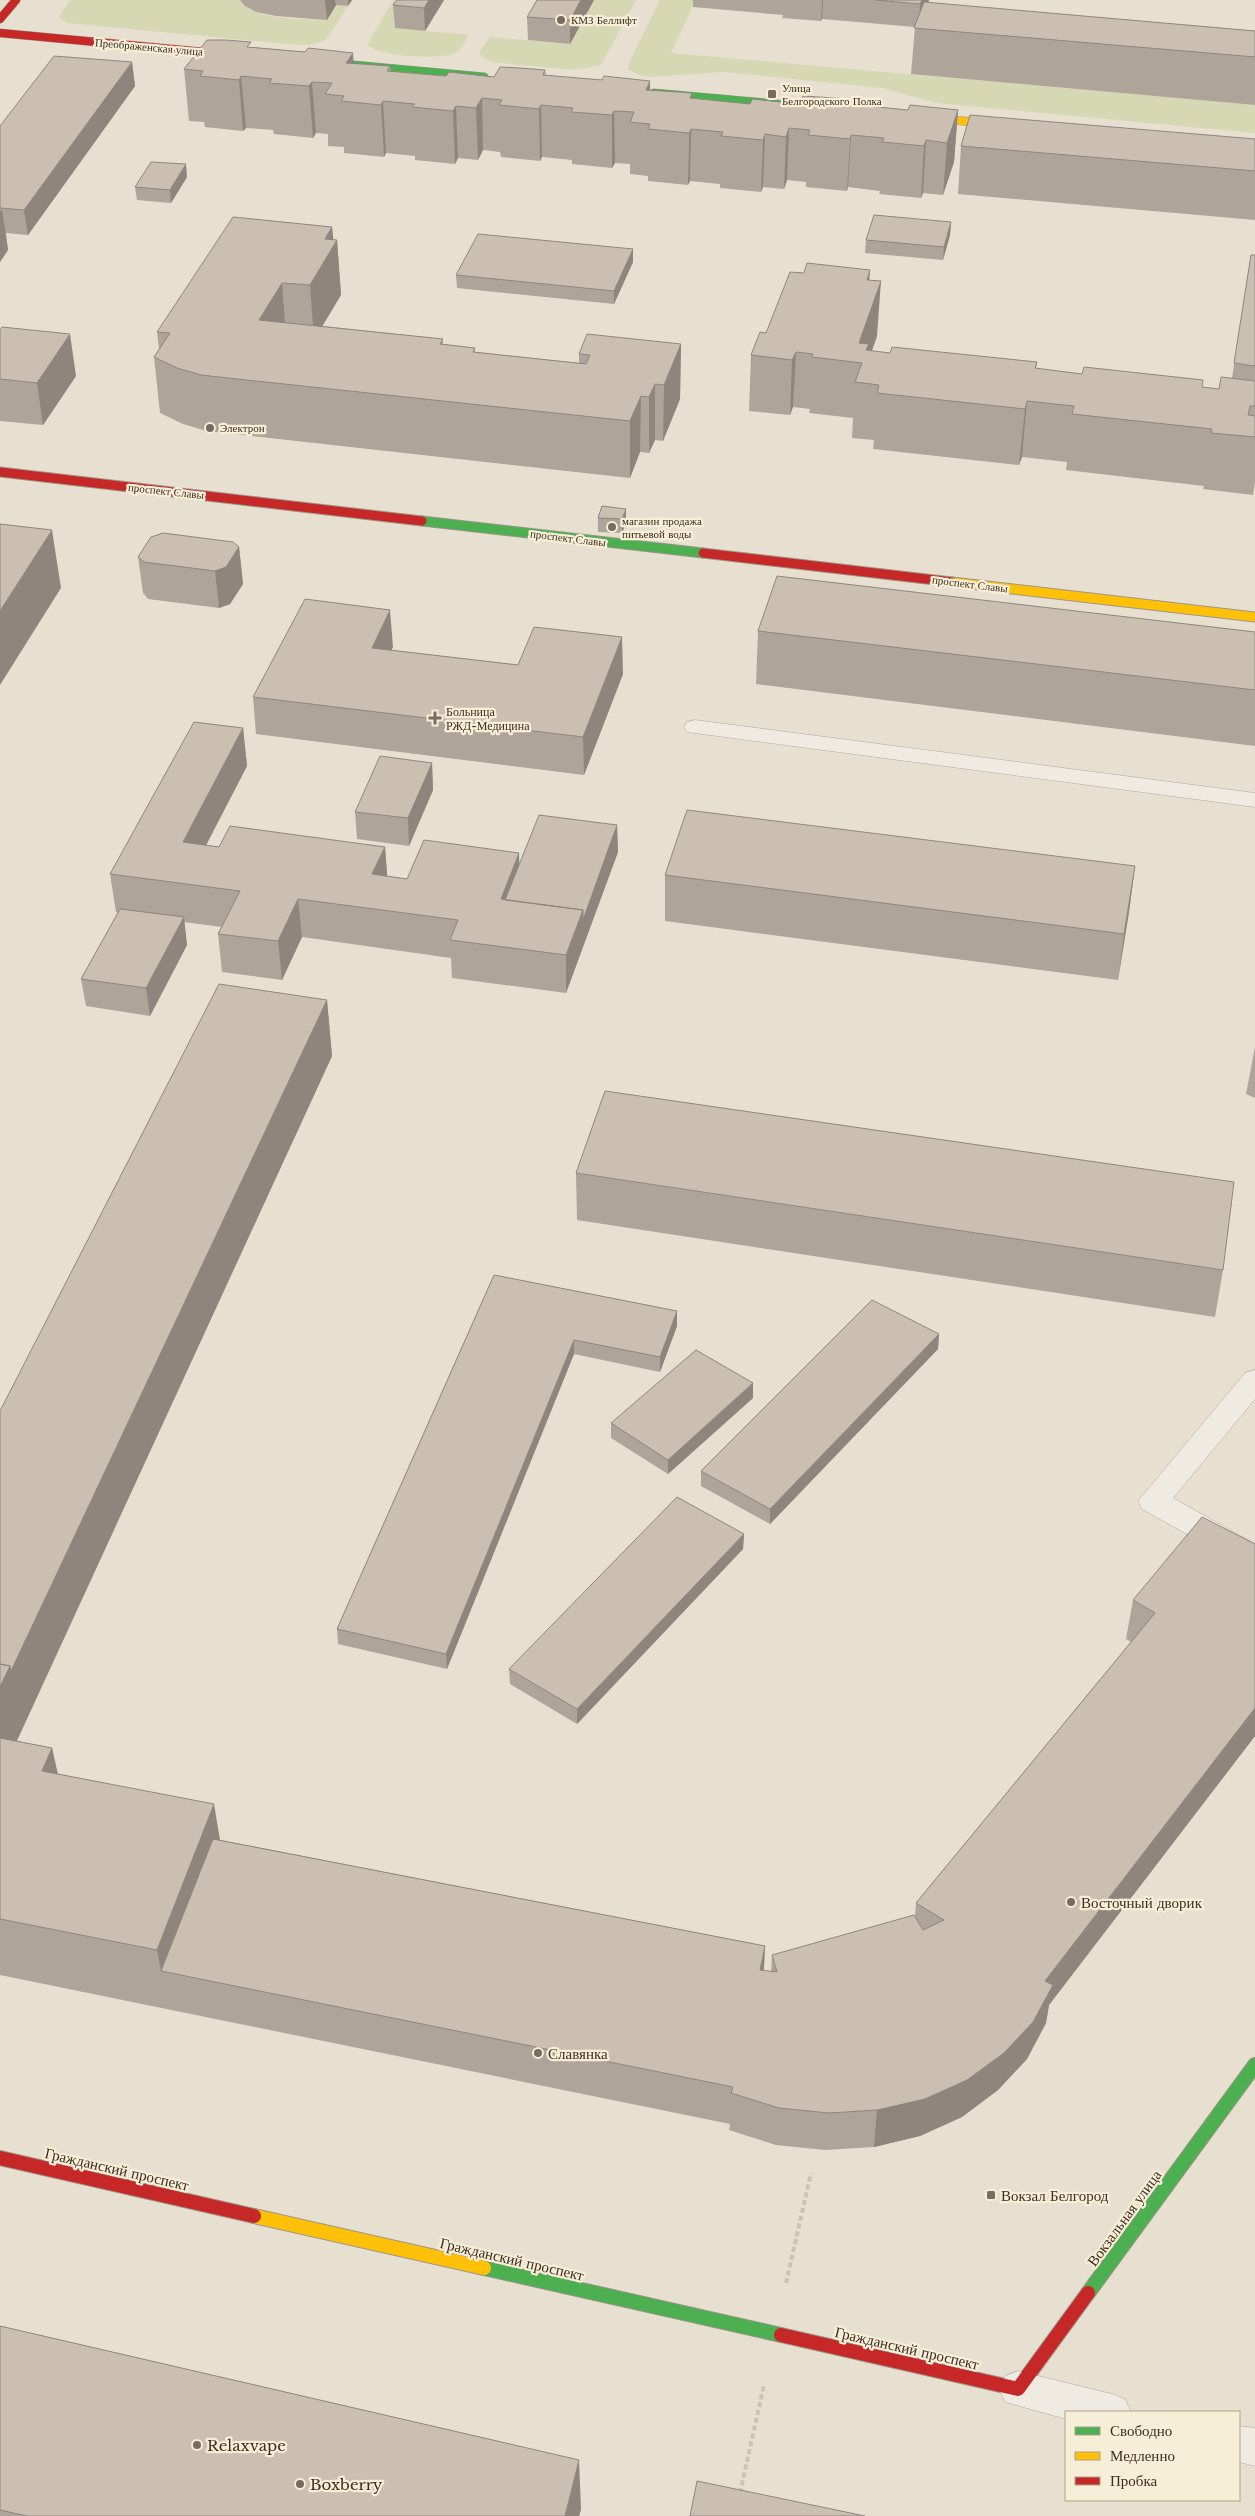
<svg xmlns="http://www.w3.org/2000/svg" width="1255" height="2516" font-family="'Libre Baskerville',serif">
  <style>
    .green { fill: #d6d7b3 }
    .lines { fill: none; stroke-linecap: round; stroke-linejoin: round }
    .lane-casing { stroke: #ada599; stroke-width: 1 }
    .fast-far2-casing { stroke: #9c958a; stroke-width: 9 }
    .fast-far1-casing { stroke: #9c958a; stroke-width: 11 }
    .fast-casing { stroke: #9c958a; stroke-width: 16 }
    .slow-far2-casing { stroke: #9c958a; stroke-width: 9 }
    .slow-far1-casing { stroke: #9c958a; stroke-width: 11 }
    .slow-casing { stroke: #9c958a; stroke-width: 16 }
    .jam-far2-casing { stroke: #9c958a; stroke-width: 9 }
    .jam-far1-casing { stroke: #9c958a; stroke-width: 11 }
    .jam-casing { stroke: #9c958a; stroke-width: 16 }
    .path { stroke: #c8c2b9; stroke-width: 4; stroke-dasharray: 5 3; stroke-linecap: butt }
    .lane { fill: #efebe3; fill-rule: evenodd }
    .fast-far2 { stroke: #4caf50; stroke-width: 8 }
    .fast-far1 { stroke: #4caf50; stroke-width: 9 }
    .fast { stroke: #4caf50; stroke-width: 14 }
    .slow-far2 { stroke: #ffc107; stroke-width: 8 }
    .slow-far1 { stroke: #ffc107; stroke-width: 9 }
    .slow { stroke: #ffc107; stroke-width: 14 }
    .jam-far2 { stroke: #c62828; stroke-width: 8 }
    .jam-far1 { stroke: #c62828; stroke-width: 9 }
    .jam { stroke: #c62828; stroke-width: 14 }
    .wall { fill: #afa499 }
    .shaded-wall { fill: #8e867d }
    .building { fill: #cbbfb2; stroke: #8e867d }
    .poi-dot { fill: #786c5e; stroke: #f7eed8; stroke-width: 2 }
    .labels { text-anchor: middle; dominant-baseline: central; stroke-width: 4.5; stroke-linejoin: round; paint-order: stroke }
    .far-poi-label { font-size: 11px; fill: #3d2e20; stroke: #f7eed8; text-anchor: start }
    .far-street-label { font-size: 11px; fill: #3d2e20; stroke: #f7eed8 }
    .poi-label { font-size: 12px; fill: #3d2e20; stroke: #f7eed8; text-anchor: start }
    .near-poi-label { font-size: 15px; fill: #3d2e20; stroke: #f7eed8; text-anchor: start }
    .near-street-label { font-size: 15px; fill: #3d2e20; stroke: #f7eed8 }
  </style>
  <rect width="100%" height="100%" fill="#e7e0d1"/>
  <!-- green -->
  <path class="green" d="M70 0H240C257 22 301 18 326 20L336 5 348 6 326 40 309 45H299L67 23 59 17Z
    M393 0H413L395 28 469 35C465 41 462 50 455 53 441 60 380 57 368 45L369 41Z
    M594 0H636L601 65 574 70 491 62 480 55V51L490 37 570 44Z
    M660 0H696L671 53 1255 105V133L937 103 882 88 724 72 649 77 639 75 628 69V65Z"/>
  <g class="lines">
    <defs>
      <path id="lane" d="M695 720 1255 793V807L687 732 684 727 687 722Z
        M1255 1370V1399L1173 1498 1255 1544V1570L1244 1566 1142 1509 1138 1501 1245 1373Z
        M1018 2371 1112 2394 1125 2399 1131 2412H1066V2419L1005 2402 999 2389 1005 2376Z
        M1239 2426 1255 2428V2466L1239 2462Z"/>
      <path id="fast-far2" d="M353 65 484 77
        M654 93 788 105"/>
      <path id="fast-far1" d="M422 521 703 553"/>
      <path id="fast" d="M484 2268 781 2335
        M1088 2293 1255 2065"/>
      <path id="slow-far2" d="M920 117 1005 125"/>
      <path id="slow-far1" d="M952 582 1255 617"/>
      <path id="slow" d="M254 2216 484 2268"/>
      <path id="jam-far2" d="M0 19 16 0
        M0 33 235 55"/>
      <path id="jam-far1" d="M0 472 422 521
        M703 553 952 582"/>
      <path id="jam" d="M0 2158 254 2216
        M781 2335 1018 2389 1088 2293"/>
    </defs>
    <!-- lane casing -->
    <use href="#lane" class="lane-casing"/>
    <!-- fast-far2 casing -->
    <use href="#fast-far2" class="fast-far2-casing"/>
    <!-- fast-far1 casing -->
    <use href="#fast-far1" class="fast-far1-casing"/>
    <!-- fast casing -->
    <use href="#fast" class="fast-casing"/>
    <!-- slow-far2 casing -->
    <use href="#slow-far2" class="slow-far2-casing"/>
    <!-- slow-far1 casing -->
    <use href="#slow-far1" class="slow-far1-casing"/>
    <!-- slow casing -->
    <use href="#slow" class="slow-casing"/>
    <!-- jam-far2 casing -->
    <use href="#jam-far2" class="jam-far2-casing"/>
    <!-- jam-far1 casing -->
    <use href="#jam-far1" class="jam-far1-casing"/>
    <!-- jam casing -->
    <use href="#jam" class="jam-casing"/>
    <!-- path -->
    <path class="path" d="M786 2283 811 2173
      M740 2493 764 2385"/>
    <!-- lane -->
    <use href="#lane" class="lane"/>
    <!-- fast-far2 -->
    <use href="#fast-far2" class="fast-far2"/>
    <!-- fast-far1 -->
    <use href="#fast-far1" class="fast-far1"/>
    <!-- fast -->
    <use href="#fast" class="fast"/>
    <!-- slow-far2 -->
    <use href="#slow-far2" class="slow-far2"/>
    <!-- slow-far1 -->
    <use href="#slow-far1" class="slow-far1"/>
    <!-- slow -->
    <use href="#slow" class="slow"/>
    <!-- jam-far2 -->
    <use href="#jam-far2" class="jam-far2"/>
    <!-- jam-far1 -->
    <use href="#jam-far1" class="jam-far1"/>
    <!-- jam -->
    <use href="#jam" class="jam"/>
  </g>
  <!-- wall -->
  <path class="wall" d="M240 0H352L348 6 336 5 327 20 276 16 256 12 245 6Z
    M397 0H444L425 31 395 28 393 5Z
    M537 0H594L570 44 528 40 527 17Z
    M693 0H929L928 3 1255 31V105L911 74 915 27 822 19 821 21 782 18 783 15 693 7Z
    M251 47 305 52 353 53V64L390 66 391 71 446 76 494 77 545 70 546 75 650 90 692 98 750 104H849L908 110H958L954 162 943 195 923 193 921 198 879 194 880 191 848 187 847 191 806 187V182L787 180 784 189 763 187 761 192 720 188V184L690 181 688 185 648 181V176L630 174V164L615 163 612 168 572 164V160L542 157 540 161 501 157 500 152 483 150 478 160 458 158 455 164 415 160V156L386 153 384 157 344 153V147L328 146V134L316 133 313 138 274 134 273 130 246 128 243 131 205 127 204 122 189 121 184 69Z
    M132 62 135 86 28 235 6 233 8 250 0 262V126Z
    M1255 139V220L958 194 961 146Z
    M187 177 171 203 137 200 135 187Z
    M951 222 950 235 943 260 865 253 866 240Z
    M332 227 333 240H337L341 295 322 326 443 339V344L475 348V352L579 363V354L681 344 680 399 663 441 655 440 649 453 640 452 630 478 207 431 183 424 160 413 154 357 159 349 157 332Z
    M1251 255H1255V482L1253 495 1203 489 1204 486 1066 470 1067 462 1022 457 1019 465 873 449 874 440 852 438 853 418 809 413 810 409 793 407 790 415 749 411 751 355 766 333 870 280 877 336 872 351 890 353 1037 362 1036 369 1219 389 1232 378Z
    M633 262 614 304 457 288 456 275Z
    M0 330 76 376 43 425 0 421Z
    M602 506 626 523 622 533 598 532V518Z
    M239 547 243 584 230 604 219 608 148 599 143 593 138 557Z
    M758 631 1255 632V746L756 684Z
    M393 647 391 650 518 665 623 674 584 775 256 734 253 697Z
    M243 728 247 766 206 845 219 847H385L387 876 407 879 520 864 617 825 618 852 566 993 452 978 451 958 302 937 282 980 222 972 218 934 222 927 184 922 187 945 150 1016 86 1006 81 979 118 913 116 912 110 874Z
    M432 763 433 790 409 846 357 839 355 812Z
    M1135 866 1129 912 1118 980 665 921V875Z
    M327 1000 332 1056 17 1741 52 1748 58 1774 220 1840 765 1946 764 1971 771 1972 772 1955 915 1917 916 1903 1131 1642 1126 1639 1133 1600 1255 1544V1736L1049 2005 1046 2023 1027 2059 998 2090 962 2117 920 2136 874 2147 825 2150 776 2145 729 2130 730 2124 0 1975V1411Z
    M1255 1047V1098L1246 1094Z
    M576 1173 1223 1270 1215 1317 577 1220Z
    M494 1275 677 1311V1326L660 1372 574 1354 447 1669 338 1644 337 1629Z
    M939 1334 938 1349 770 1524 701 1486V1471Z
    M753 1398 668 1474 611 1438V1423Z
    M744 1534 743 1549 577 1724 510 1684 509 1669Z
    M0 2326 581 2509 579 2516H0Z"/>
  <!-- shaded-wall -->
  <path class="shaded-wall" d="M325 0H335L336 5 327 20Z
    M348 0H352L348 6Z
    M429 0H444L425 31 424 8Z
    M581 0H594L570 44V20Z
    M822 0H823L822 19 821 21Z
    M922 0H929L919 27 920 4Z
    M353 53 356 102 346 63Z
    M132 62 135 86 28 235 24 210Z
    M241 76 246 128 243 131 239 80Z
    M650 81V123L646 90Z
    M312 82 316 133 313 138 309 86Z
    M692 93 690 181 688 185 690 98Z
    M482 98 483 150 478 160 476 108Z
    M383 101 386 153 384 157 381 105Z
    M541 105 542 157 540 161 539 109Z
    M456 106 458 158 455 164 453 111Z
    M958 110 954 162 943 195 947 143Z
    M614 111 615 163 612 168V115Z
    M789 128 787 180 784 189 786 137Z
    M765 134 763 187 761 192 763 140Z
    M851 135 848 187 847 191 850 139Z
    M926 140 923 193 921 198 924 146Z
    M186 164 187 177 171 203 170 190Z
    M2 209 8 250 0 262V212Z
    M951 222 950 235 943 260 944 247Z
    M332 227 334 246 337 240 341 295 314 340 310 285 325 239Z
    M633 249V262L614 304V291Z
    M870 270 867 319 881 281 877 336 867 364 862 363 859 343 867 280Z
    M282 283 286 337 259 320Z
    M70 334 76 376 43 425 37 383Z
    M681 344 680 399 663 441 664 385Z
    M796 352 793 407 790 415 792 360Z
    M655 384V440L649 453V397Z
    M641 396 640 452 630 478V421Z
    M1027 401 1022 457 1019 465 1025 409Z
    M626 509V523L622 533V519Z
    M52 530 61 588 0 685V611Z
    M239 547 243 584 230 604 219 608 215 571Z
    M390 610 393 647 374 685 372 648Z
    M622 637 623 674 584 775 583 737Z
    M243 728 247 766 188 880 183 842Z
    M432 763 433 790 409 846 408 818Z
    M617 825 618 852 566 993V955L583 910Z
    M385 847 388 885 372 874Z
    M519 853 520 891 513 911 501 899Z
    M1135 866 1129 912 1118 980 1124 934Z
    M298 899 302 937 282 980 278 941Z
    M184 917 187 945 150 1016 146 988Z
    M327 1000 332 1056 23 1727 11 1671Z
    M677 1311V1326L660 1372V1357Z
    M939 1334 938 1349 770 1524V1509Z
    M574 1340V1354L447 1669 446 1654Z
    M753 1383V1398L668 1474V1460Z
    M744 1534 743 1549 577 1724V1709Z
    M10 1666 23 1727 0 1778V1687Z
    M1255 1708V1736L1049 2005 1046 2023 1027 2059 998 2090 962 2117 920 2136 874 2147 877 2110 1045 1981Z
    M52 1748 65 1808 42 1771Z
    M214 1804 224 1864 161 1971 157 1950Z
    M765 1946 763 1984 760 1970Z
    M579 2460 581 2509 579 2516H565Z"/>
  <!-- building -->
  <path class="building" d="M397 0H429L424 8 393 5Z
    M537 0H581L570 20 527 17Z
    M875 0H922L920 4Z
    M924 2 1255 31V57L914 28Z
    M207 40H226L251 42 247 47 305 52 308 48 353 53 346 63 390 66 387 71 446 76 449 72 494 77 500 67 520 68 545 70 543 75 602 80 604 76 650 81 646 90 692 93 690 98 750 104 752 99 799 104 803 96 849 99 847 104 908 110 910 105 958 110 947 143 926 140 924 146 882 142 884 138 851 135 850 139 808 135 810 130 789 128 786 137 765 134 763 140 721 136 723 132 691 129 689 133 648 129 650 124 630 122 634 112 614 111 612 115 571 112 573 108 541 105 539 109 499 105 502 100 482 98 476 108 456 106 453 111 412 107 415 104 383 101 381 105 341 101 344 96 325 94 332 83 312 82 309 86 269 83 272 79 241 76 239 80 200 76 203 71 184 69Z
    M54 56 132 62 24 210 0 208V126Z
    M970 115 1255 139V171L961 146Z
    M151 162 186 164 170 190 135 187Z
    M874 215 951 222 944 247 866 240Z
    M233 217 332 227 325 239 337 240 310 285 282 283 259 320 443 339 440 344 475 348 473 352 586 364 590 355 579 354 587 334 681 344 664 385 655 384 649 397 641 396 630 421 237 379 201 375 177 368 154 357 170 333 157 332Z
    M478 234 633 249 614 291 456 275Z
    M1251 255H1255V366L1234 363Z
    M807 263 870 270 867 280 881 281 859 343 869 344 866 350 890 353 892 347 1037 362 1035 368 1082 374 1084 367 1203 380 1202 387 1219 389 1221 377 1255 381V406H1250L1248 415 1255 416V437L1211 433 1212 429 1072 414 1074 406 1027 401 1025 409 877 393 879 385 855 382 862 363 812 357 813 354 796 352 792 360 751 355 760 332 766 333 790 272 804 273Z
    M2 327 70 334 37 383 0 379V330Z
    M602 506 626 509 622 519 598 518Z
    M0 524 52 530 0 611Z
    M163 533 233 542 239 547 226 567 215 571 144 562 138 557 151 537Z
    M777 576 1255 632V690L758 631Z
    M305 599 390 610 372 648 518 665 534 627 622 637 583 737 253 697Z
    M194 722 243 728 183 842 219 847 230 826 385 847 372 874 407 879 424 840 519 853 501 899 583 910 566 955 450 940 458 920 298 899 278 941 218 934 240 891 110 874Z
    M380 756 432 763 408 818 355 812Z
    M687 810 1135 866 1124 934 665 875Z
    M539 815 617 825 583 920V910L505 900Z
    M120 909 184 917 146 988 81 979Z
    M219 984 327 1000 11 1671 10 1666 0 1664V1411Z
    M605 1091 1234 1182 1223 1270 576 1173Z
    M494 1275 677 1311 660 1357 574 1340 446 1654 337 1629Z
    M872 1300 939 1334 770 1509 701 1471Z
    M696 1350 753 1383 668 1460 611 1423Z
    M677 1497 744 1534 577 1709 509 1669Z
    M1202 1517 1255 1544V1708L1045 1981 1053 1985 1033 2022 1004 2053 967 2080 925 2099 877 2110 829 2113 779 2108 731 2093 733 2087 161 1971 213 1839 765 1946 760 1970 777 1972 772 1955 914 1915 923 1930 944 1920 916 1903 1155 1613 1133 1600Z
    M0 1664 10 1666 0 1687Z
    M0 1738 52 1748 42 1771 214 1804 157 1950 0 1919Z
    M0 2326 579 2460 565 2516H27L0 2510Z
    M697 2481 865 2516H690Z"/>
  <!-- markers -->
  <g class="poi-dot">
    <circle cx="561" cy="20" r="5"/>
    <rect x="767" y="89" width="10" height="10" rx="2.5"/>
    <circle cx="210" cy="428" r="5"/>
    <circle cx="612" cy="527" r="5"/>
    <path d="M432.5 710.5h5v5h5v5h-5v5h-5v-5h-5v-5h5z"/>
    <circle cx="1071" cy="1902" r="5"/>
    <circle cx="538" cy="2053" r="5"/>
    <rect x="986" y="2190" width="10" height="10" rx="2.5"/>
    <circle cx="197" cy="2445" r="5"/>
    <circle cx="300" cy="2484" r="5"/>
  </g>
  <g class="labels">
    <!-- far-poi labels -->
    <g class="far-poi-label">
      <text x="571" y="20">КМЗ Беллифт</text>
      <text x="782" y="88">Улица<tspan x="782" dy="13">Белгородского Полка</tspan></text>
      <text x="220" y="428">Электрон</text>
      <text x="622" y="521">магазин продажа<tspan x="622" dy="13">питьевой воды</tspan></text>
    </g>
    <!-- far-street labels -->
    <g class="far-street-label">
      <text transform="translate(149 47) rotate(5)">Преображенская улица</text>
      <text transform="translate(166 491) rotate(6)">проспект Славы</text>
      <text transform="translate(568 538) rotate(7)">проспект Славы</text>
      <text transform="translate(970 584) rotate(7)">проспект Славы</text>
    </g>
    <!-- poi labels -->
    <g class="poi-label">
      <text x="446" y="711">Больница<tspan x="446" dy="14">РЖД-Медицина</tspan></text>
    </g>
    <!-- near-poi labels -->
    <g class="near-poi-label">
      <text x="1081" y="1902">Восточный дворик</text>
      <text x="548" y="2053">Славянка</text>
      <text x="1001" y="2195">Вокзал Белгород</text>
      <text x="207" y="2445">Relaxvape</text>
      <text x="310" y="2484">Boxberry</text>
    </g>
    <!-- near-street labels -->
    <g class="near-street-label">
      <text transform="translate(117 2169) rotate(13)">Гражданский проспект</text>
      <text transform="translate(1124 2218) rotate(-54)">Вокзальная улица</text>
      <text transform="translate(512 2259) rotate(13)">Гражданский проспект</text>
      <text transform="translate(907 2348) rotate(13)">Гражданский проспект</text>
    </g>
  </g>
  <!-- legend -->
  <rect x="1065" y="2411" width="175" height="90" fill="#f7eed8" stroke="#ada18e"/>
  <rect x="1075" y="2427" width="25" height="8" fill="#4caf50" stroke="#ada18e"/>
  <text x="1110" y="2436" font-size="15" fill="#3d2e20">Свободно</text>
  <rect x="1075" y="2452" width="25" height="8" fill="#ffc107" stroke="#ada18e"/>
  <text x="1110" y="2461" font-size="15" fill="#3d2e20">Медленно</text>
  <rect x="1075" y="2477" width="25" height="8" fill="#c62828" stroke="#ada18e"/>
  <text x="1110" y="2486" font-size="15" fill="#3d2e20">Пробка</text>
</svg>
